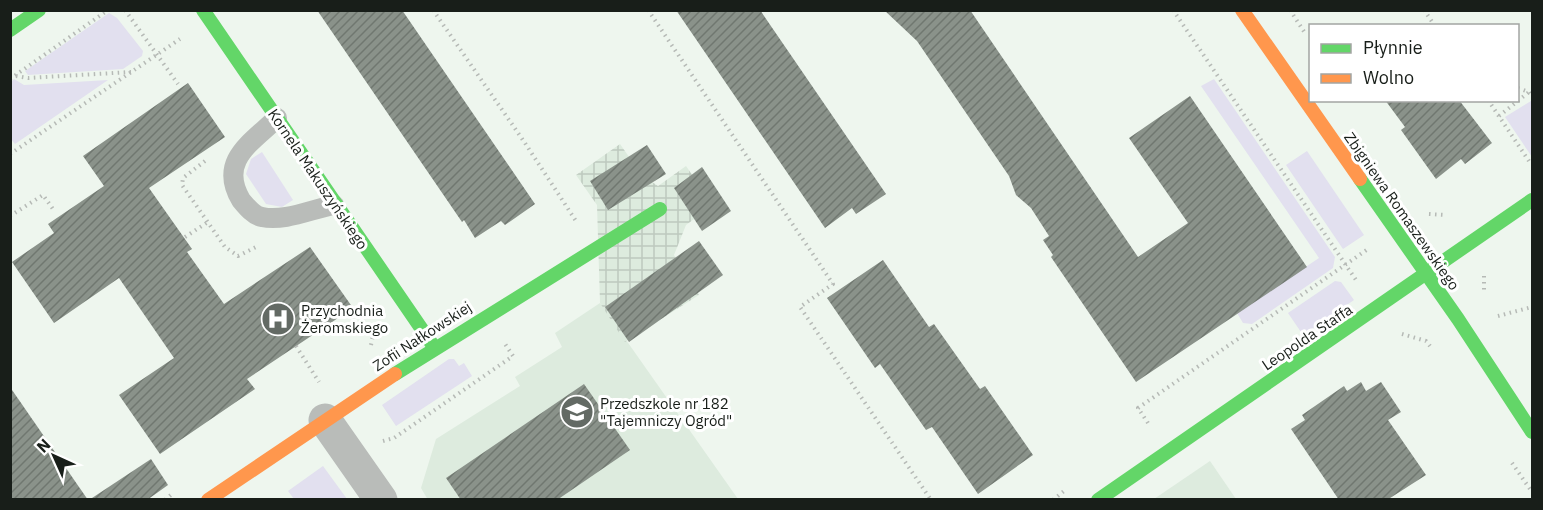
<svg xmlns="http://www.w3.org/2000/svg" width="1543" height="510" font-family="'IBM Plex Sans',sans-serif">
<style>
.built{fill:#ddebde}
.industrial{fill:url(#industrial-grid)}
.green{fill:#e2e0ef}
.building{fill:url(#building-hatch)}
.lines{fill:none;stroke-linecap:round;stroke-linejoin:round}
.path{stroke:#b6bab6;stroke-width:4;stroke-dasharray:1.5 4.5;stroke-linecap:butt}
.lane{stroke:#b9bcb9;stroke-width:20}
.street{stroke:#b9bcb9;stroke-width:33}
.fast{stroke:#63d668;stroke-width:14}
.slow{stroke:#ff974d;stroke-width:14}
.labels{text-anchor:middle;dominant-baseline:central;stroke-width:6;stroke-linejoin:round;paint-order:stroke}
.street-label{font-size:15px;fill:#181e19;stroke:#fff}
.poi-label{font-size:15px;fill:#181e19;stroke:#fff;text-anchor:start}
</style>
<defs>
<pattern id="industrial-grid" width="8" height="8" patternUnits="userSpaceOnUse" patternTransform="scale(1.5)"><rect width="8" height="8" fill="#ddebde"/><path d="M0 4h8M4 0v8" fill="none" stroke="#bdc9be"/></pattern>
<pattern id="building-hatch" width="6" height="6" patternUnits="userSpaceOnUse" patternTransform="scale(1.5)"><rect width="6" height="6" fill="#8a928a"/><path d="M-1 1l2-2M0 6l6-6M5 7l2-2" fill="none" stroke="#707770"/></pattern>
</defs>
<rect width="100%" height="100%" fill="#eef6ee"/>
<g class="built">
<polygon points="600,303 738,499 428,500 421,488 436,439 520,386 515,377 562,347 555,333"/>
<polygon points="1210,461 1236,499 1154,499"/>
</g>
<polygon class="industrial" points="620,144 641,174 658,186 686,166 713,205 686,225 674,255 699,295 625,342 600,303 597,205 576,175"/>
<g class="green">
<polygon points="109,13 117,18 143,51 142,56 123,69 28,75 25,71"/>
<polygon points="14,79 24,85 108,80 15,144 10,138 11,82"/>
<polygon points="1214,79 1335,257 1333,268 1252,324 1243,323 1237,313 1319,258 1201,86"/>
<polygon points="1531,101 1532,104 1532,157 1505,117"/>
<polygon points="1307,151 1364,235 1343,249 1286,165"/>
<polygon points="262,152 293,200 282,207 266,204 246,174 251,159"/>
<polygon points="1335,281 1341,282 1354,300 1303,335 1288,313"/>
<polygon points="449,359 454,359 459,366 464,363 472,376 396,426 382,405"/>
<polygon points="323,466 347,499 294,499 288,491"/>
</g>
<g class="building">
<polygon points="317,10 402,10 535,204 505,225 501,221 475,238 464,220 462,222"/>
<polygon points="676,10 760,10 886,194 856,214 852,208 825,228"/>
<polygon points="884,10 970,10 1138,257 1188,223 1129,138 1190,96 1307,267 1136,382 1051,257 1053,255 1043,240 1049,236 1031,208 1016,195 1009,176 917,41"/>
<polygon points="188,83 225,137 149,188 192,249 187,252 224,304 310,247 353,308 247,379 255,389 160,454 119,395 174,358 119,278 54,323 12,262 54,233 48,224 104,186 83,156"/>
<polygon points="1385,100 1459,100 1492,143 1465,164 1461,159 1436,179 1401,130 1405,127"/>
<polygon points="647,145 666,174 608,210 590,181"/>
<polygon points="702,167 731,211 702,231 674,188"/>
<polygon points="699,241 723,275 629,342 605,307"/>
<polygon points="883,260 929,327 934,324 980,389 985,386 1033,455 978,494 932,427 926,430 880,364 875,368 827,298"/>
<polygon points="1361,382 1366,391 1381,382 1401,412 1388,420 1426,475 1387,500 1339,500 1291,429 1305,420 1302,415 1344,386 1347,391"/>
<polygon points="584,384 630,450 557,500 461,500 446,478"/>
<polygon points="10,387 88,500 10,500"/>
<polygon points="151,459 168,485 147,500 89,500"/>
</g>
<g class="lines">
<g class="path">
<polyline points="125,10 178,84"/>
<polyline points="433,10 525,143 576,221"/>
<polyline points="648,10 833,284 800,307 931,500"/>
<polyline points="1173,10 1356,280"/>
<polyline points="1290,10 1305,33"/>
<polyline points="1424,10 1435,26"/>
<polyline points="16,76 28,78 131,72"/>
<polyline points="10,79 108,10"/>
<polyline points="1518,88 1529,92 1532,97"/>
<polyline points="1488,100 1531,164"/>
<polyline points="1499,116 1529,92"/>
<polyline points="10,154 180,39"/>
<polyline points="205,161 183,178 182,185 225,247 238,256 258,246"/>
<polyline points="1429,214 1445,215"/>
<polyline points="10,216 43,195 53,209"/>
<polyline points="185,237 208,222"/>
<polyline points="1484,276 1484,293"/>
<polyline points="1498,316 1532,307"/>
<polyline points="1402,334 1426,341 1430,346"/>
<polyline points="371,345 375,326"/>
<polyline points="296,346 319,382"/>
<polyline points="1148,423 1138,408 1368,249"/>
<polyline points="383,441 394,438 513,356 505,344"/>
<polyline points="1512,463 1532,492"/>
<polyline points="165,500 172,494"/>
<polyline points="1053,500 1064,491"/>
</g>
<path class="lane" d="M277,118C251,143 218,161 241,200C246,206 254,216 262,217C284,222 312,209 334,205"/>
<polyline class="street" points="325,420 381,500"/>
<g class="fast">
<polyline points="203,10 434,347"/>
<polyline points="10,30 39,10"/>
<polyline points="1360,179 1458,319 1532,432"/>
<polyline points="395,374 660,209"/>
<polyline points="1098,500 1532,200"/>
</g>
<g class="slow">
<polyline points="1242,10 1360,179"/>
<polyline points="208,500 395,374"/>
</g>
</g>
<defs>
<symbol id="hospital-disc" viewBox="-11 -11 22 22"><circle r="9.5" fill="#636a64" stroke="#fff"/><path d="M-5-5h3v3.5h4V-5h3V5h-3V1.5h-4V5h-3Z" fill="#fff"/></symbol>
<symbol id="school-disc" viewBox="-11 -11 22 22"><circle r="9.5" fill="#636a64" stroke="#fff"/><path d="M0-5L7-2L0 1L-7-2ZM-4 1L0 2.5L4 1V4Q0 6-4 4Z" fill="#fff"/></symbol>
</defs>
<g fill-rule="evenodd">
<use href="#hospital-disc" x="259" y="300" width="38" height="38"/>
<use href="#school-disc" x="558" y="393" width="38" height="38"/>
</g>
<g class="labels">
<g class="street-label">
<text transform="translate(318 179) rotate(56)">Kornela Makuszyńskiego</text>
<text transform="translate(1402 211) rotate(55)">Zbigniewa Romaszewskiego</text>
<text transform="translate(422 336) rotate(-33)">Zofii Nałkowskiej</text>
<text transform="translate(1307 337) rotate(-34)">Leopolda Staffa</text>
</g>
<g class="poi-label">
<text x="301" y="310">Przychodnia<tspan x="301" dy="17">Żeromskiego</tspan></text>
<text x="600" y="403">Przedszkole nr 182<tspan x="600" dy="17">"Tajemniczy Ogród"</tspan></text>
</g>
</g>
<rect width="1543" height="510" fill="none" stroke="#181e19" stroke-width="24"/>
<rect x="1309" y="24" width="210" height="78" fill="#ffffff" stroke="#a3a5a3" stroke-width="1.5"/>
<rect x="1321" y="44" width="30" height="9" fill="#63d668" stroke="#a3a5a3" stroke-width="1.5"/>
<text x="1363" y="54" font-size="18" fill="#181e19">Płynnie</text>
<rect x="1321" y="74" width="30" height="9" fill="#ff974d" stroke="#a3a5a3" stroke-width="1.5"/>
<text x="1363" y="84" font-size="18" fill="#181e19">Wolno</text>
<g transform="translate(54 456) rotate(315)" stroke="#ffffff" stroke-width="4.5" paint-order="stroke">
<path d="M0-4.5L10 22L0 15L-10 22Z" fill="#181e19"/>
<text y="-9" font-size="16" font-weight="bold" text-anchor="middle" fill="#181e19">N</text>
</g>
</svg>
